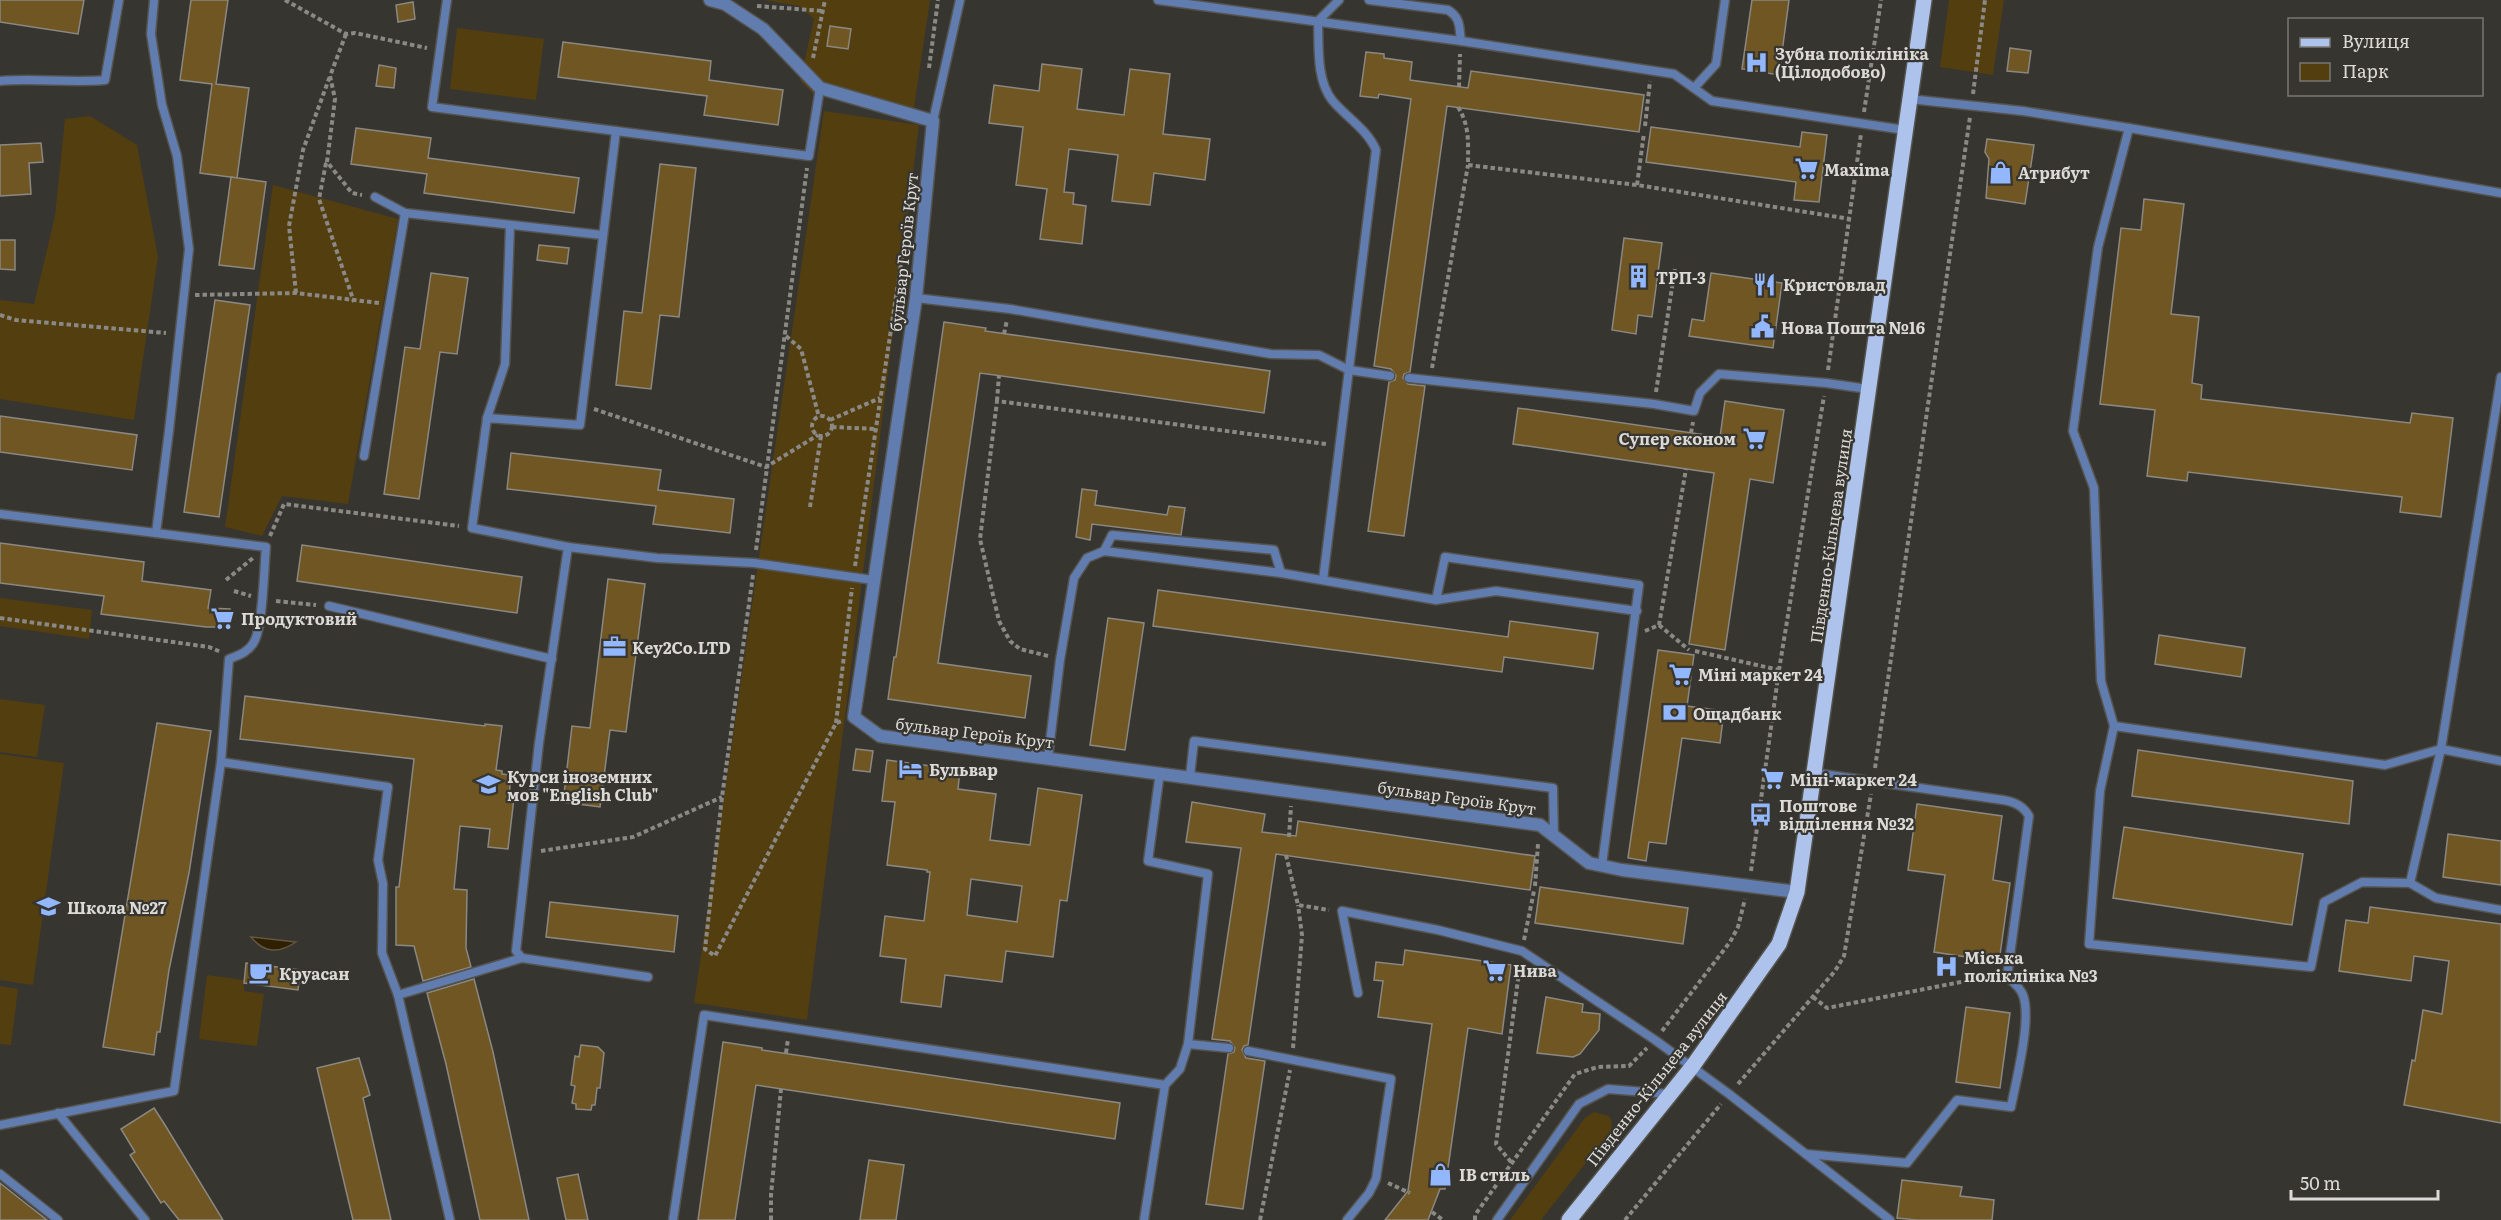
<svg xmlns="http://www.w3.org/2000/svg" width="2501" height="1220" font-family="Literata,serif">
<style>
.green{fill:#533e10}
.water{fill:#2f2001;stroke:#635841;stroke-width:1.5}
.building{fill:#6f5622;stroke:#8b8882;stroke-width:1.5;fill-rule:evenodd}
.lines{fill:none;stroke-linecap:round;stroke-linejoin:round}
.lane-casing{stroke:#55534e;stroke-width:11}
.street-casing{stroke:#55534e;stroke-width:15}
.primary-casing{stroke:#55534e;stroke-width:18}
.path{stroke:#8b8985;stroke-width:4;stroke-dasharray:4.5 3;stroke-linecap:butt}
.lane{stroke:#617cae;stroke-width:8}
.street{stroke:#617cae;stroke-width:12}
.primary{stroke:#adc3ec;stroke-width:15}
.labels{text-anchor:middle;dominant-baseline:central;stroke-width:4.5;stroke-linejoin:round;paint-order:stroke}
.poi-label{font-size:16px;font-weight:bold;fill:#dcdad7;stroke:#373530;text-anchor:start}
.street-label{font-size:16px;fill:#dcdad7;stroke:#373530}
</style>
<rect width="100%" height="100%" fill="#373530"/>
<g class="green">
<polygon points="764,0 930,0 914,108 815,96 800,80 814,19 799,6"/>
<polygon points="1949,0 2004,0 1993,75 1940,67"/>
<polygon points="457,28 544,39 536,100 450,89"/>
<polygon points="824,111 919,125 807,1020 694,1003"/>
<polygon points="90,116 137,145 158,257 134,420 0,399 0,300 34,304 55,216 65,119"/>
<polygon points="273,185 398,219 348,504 282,496 262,536 225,527"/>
<polygon points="0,598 92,610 89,639 0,626"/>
<polygon points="0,699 45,705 37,757 0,752"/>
<polygon points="0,754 64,763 33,985 0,980"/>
<polygon points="207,975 244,980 244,991 264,994 257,1046 199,1039"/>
<polygon points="0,986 18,989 11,1045 0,1044"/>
<polygon points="1594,1112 1609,1116 1612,1122 1611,1131 1541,1220 1510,1220 1585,1118"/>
</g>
<path class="water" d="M251,937L296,942C278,954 264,953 251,937Z"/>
<g class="building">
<polygon points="0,0 84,0 78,34 0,22"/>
<polygon points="191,0 228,0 216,84 249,88 237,178 200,173 212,84 180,80"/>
<polygon points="1752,0 1789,0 1779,75 1742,69"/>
<polygon points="413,2 415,19 398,22 396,5"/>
<polygon points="830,26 851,29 848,49 827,46"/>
<polygon points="563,42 711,61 709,80 783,90 778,125 704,115 707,96 558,77"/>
<polygon points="2010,48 2031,51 2028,73 2007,71"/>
<polygon points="1366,52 1384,54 1384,58 1412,62 1410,80 1468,88 1471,71 1644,95 1639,132 1447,106 1410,372 1404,374 1403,378 1408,384 1425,386 1404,536 1368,531 1389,382 1395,380 1396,376 1391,369 1374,366 1411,99 1379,94 1378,98 1360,96"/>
<polygon points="1042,64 1082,69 1077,109 1124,115 1130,69 1170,74 1163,134 1210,139 1205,180 1154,173 1150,205 1112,201 1118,155 1069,149 1064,192 1074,193 1073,204 1086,206 1082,244 1040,239 1047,189 1016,185 1023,127 989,123 994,85 1039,91"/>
<polygon points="379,65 396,68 394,88 376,86"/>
<polygon points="1651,127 1800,147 1802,132 1827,135 1819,202 1794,200 1796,182 1646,162"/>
<polygon points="356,128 431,138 428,158 579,178 574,213 424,193 427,174 351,164"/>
<polygon points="1987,139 2034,145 2025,204 1986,198 1989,159 1985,152"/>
<polygon points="41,143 43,162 29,163 31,194 0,196 0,145"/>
<polygon points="660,164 696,168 679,317 660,315 651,389 616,385 624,311 642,313"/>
<polygon points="231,177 266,182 254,269 219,265"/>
<polygon points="2144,199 2184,204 2171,314 2199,317 2192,383 2202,385 2201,399 2410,423 2412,413 2453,418 2441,517 2400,512 2402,497 2188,472 2187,481 2147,476 2155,410 2100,404 2121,228 2141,230"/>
<polygon points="1624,238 1662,243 1652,317 1638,315 1636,334 1612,330"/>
<polygon points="0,240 15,240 15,270 0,269"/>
<polygon points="539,245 569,248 567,264 537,260"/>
<polygon points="431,273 468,278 457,354 440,352 419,499 384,494 405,347 420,349"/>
<polygon points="1711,273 1782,283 1773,348 1689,336 1692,319 1704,321"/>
<polygon points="215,300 250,305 219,517 184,512"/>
<polygon points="944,322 986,328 985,331 1270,371 1264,413 980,373 938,663 1031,676 1025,718 888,699 894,657 896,657"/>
<polygon points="1725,401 1784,410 1773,483 1750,479 1725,650 1689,644 1714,473 1513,444 1518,408 1720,437"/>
<polygon points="0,416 137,435 132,470 0,452"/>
<polygon points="511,453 661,470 658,490 734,499 730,533 653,524 656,506 507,489"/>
<polygon points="1082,489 1097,491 1095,505 1167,515 1169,506 1185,508 1181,535 1092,524 1090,540 1076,537"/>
<polygon points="0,543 144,562 142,581 211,590 208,608 230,609 229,627 206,627 101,614 104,596 0,583"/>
<polygon points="302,545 522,577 517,613 297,581"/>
<polygon points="608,579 645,584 626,732 610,730 600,807 563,802 572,726 590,728"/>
<polygon points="1158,590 1508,637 1510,621 1598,633 1593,669 1504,657 1502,672 1153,626"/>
<polygon points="1108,618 1144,623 1125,750 1090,745"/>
<polygon points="2159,635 2245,648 2241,677 2155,664"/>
<polygon points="1658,650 1694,655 1687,706 1724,711 1720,743 1682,738 1666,844 1649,842 1646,861 1628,858"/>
<polygon points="245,696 485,726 485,724 502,726 496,770 502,771 502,774 511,775 509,797 514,798 508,849 488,847 490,829 460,826 454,889 467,890 466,948 471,967 423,981 414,946 396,945 396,887 399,887 414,759 240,739"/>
<polygon points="157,723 211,731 189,873 169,970 160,1032 157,1032 154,1055 103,1047"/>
<polygon points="856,749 873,751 870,772 853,770"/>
<polygon points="2138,750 2353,781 2349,824 2132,796"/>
<path d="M887,760L960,770L958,789L996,794L990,840L1030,845L1038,788L1082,795L1067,901L1060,900L1053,957L1006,951L1002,982L945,975L941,1007L901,1002L906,959L880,956L885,916L924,921L930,872H927V870L887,865L895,802L882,801ZM971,879L1022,886L1017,922L967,915Z"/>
<polygon points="1192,802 1265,814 1262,832 1296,836 1298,821 1535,856 1530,890 1276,854 1248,1045 1244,1046 1242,1050 1246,1058 1265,1061 1243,1209 1206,1204 1228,1054 1234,1052 1235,1048 1230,1041 1212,1039 1241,848 1186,842"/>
<polygon points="1917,804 2002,816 1993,880 2010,883 1999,962 1934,952 1945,875 1908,870"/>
<polygon points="2124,827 2303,854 2292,925 2113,898"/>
<polygon points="2448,834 2501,841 2501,885 2443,877"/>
<polygon points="1540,887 1688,908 1683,944 1535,923"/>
<polygon points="550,902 678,916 674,952 546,937"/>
<polygon points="2370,907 2501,924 2501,1123 2404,1105 2412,1060 2415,1061 2423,1010 2442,1014 2449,961 2414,956 2411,981 2339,971 2346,920 2368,923"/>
<polygon points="1405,950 1511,965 1502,1034 1468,1028 1445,1189 1440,1189 1428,1220 1385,1220 1408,1191 1432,1024 1378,1017 1383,981 1374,980 1376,962 1403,965"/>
<polygon points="246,963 300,970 298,990 244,983"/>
<polygon points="474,979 493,1052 529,1220 480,1220 446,1064 427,993"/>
<polygon points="1546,997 1583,1004 1582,1012 1600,1014 1599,1030 1580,1054 1573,1057 1537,1053"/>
<polygon points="1966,1007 2010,1013 2000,1088 1956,1082"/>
<polygon points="723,1042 762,1048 762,1050 1120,1103 1115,1139 756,1085 735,1220 698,1220"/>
<polygon points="581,1045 598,1047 604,1053 600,1088 597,1088 595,1105 592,1105 591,1110 576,1109 576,1104 572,1103 575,1086 571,1085 575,1056 579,1057"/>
<polygon points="359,1058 370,1095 363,1098 391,1220 353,1220 317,1068"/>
<polygon points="154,1108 165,1125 223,1220 179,1220 164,1201 161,1203 130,1155 135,1152 121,1129"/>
<polygon points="869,1160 904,1165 896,1220 860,1220"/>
<polygon points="578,1174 588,1220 566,1220 557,1178"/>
<polygon points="1902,1180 1962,1187 1960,1196 1994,1200 1992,1220 1917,1220 1897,1218"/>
<polygon points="0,1183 24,1202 47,1220 0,1220"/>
</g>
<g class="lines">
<defs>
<g id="lane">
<polyline points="447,0 432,107 616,131 580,425 487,418 472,528 568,547 539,743 516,951 522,958 648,977"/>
<polyline points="1158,0 1461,41 1674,74 1712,101 1905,130"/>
<path d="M1369,0L1448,10C1461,18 1459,27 1461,41"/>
<path d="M0,81C35,78 70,83 105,80L119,0"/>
<polyline points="1694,88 1716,64 1725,0"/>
<polyline points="1909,99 2023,111 2129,128 2501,193"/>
<polyline points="933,121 960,0"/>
<polyline points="616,131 809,156 820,88"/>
<polyline points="375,197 405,213 602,235"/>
<polyline points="916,298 1010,309 1271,354 1319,355 1349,370 1390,376"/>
<polyline points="1409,378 1654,404 1694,411 1700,393 1719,374 1826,383 1868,389"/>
<polyline points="487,418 505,364 510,227"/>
<polyline points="364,456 405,213"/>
<polyline points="0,514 156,533"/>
<polyline points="568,547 657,558 754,563 873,580"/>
<polyline points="1104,551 1112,535 1274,550 1281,573"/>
<path d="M1323,580L1376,150C1367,129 1346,117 1332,100C1316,79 1319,46 1318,21L1339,0"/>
<polyline points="1436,600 1445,557 1639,585 1602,865"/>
<polyline points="329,606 552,659"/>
<polyline points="2114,726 2101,681 2094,488 2073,431 2098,247 2129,128"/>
<polyline points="1048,758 1060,660 1074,578 1087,558 1104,551 1281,573 1436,600 1496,591 1637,611"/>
<polyline points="2501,761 2441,749 2385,765 2114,726 2100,791 2089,944 2311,967 2324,902 2362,882 2410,883 2436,898 2501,910"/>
<polyline points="221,762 388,787 378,860 383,884 382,953 398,995 450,1220"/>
<polyline points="1190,776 1194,741 1553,788 1554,836"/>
<polyline points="2410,883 2441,749 2501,377"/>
<polyline points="1358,993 1342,911 1438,930 1522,951 1655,1040 1729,1094 1890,1220"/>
<polyline points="398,995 522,958"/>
<polyline points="1188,1044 1229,1048"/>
<polyline points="1248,1051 1391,1079 1376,1179 1369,1193 1347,1220"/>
<polyline points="58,1113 145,1220"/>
<path d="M0,1125L174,1091L221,762L229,659C240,655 250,651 255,640C263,623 264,569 266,547L156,533L169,431L189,249L177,156L162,105L151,34L154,0"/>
<path d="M1806,1154L1907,1163L1957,1100L2011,1107C2016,1081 2032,1019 2023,995C2020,987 2013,982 2007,977L2029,816C2023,806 2015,802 2003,800L1815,773"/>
<polyline points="0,1174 58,1220"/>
<polyline points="673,1220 704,1015 1165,1085"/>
<polyline points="1144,1220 1165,1085 1180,1069 1188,1044 1208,874 1148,861 1160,772"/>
<polyline points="1497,1220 1579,1104 1608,1089 1670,1094"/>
</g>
<polyline id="street" points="710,0 725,4 763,29 820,88 933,121 916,298 854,717 880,736 1540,825 1589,863 1622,870 1797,892"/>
<polyline id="primary" points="1569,1220 1692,1067 1779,944 1797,892 1924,0"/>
</defs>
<use href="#lane" class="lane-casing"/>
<use href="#street" class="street-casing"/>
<use href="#primary" class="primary-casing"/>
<g class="path">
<polyline points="285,0 346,34 355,33 427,48"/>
<polyline points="757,6 823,11"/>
<polyline points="346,34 330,76 335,99 327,162 352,193 362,195"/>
<polyline points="813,58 825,0"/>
<polyline points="929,68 938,0"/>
<polyline points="1459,87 1460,54"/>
<polyline points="1973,94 1985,0"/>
<path d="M1458,107C1470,126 1468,144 1468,165L1637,185L1850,219"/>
<polyline points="1864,112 1881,0"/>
<polyline points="1645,126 1650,81"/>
<polyline points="326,163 319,199 354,302"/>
<polyline points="1637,185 1644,133"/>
<polyline points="296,293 289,226 303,150 330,76"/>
<polyline points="195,295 296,293 379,303"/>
<polyline points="0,315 16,320 166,333"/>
<polyline points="1004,334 1007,320"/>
<polyline points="786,336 801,349 819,417"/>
<polyline points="1432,368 1468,165"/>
<polyline points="1828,370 1861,134"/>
<polyline points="1656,392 1675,268"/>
<polyline points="997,401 999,375"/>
<polyline points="594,409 766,467 818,435"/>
<circle cx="822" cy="426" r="10"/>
<polyline points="830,420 880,398"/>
<polyline points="832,427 876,429"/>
<polyline points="1691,433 1693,422"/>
<polyline points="810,507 821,436"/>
<polyline points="270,536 284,504 459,526"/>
<polyline points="756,550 807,168"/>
<polyline points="855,566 904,244"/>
<polyline points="753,575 722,797 705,949 715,956 836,723 842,721"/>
<polyline points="226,580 253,558"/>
<polyline points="234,591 251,596"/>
<polyline points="276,601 316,605"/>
<polyline points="0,618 209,647 221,652"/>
<polyline points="1659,625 1689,650"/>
<polyline points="1645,631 1659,625 1686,469"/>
<polyline points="1695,651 1779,670"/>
<polyline points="1048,656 1020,649 1010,641 999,621 980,539 997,401 1326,444"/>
<polyline points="836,723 852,588"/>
<polyline points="1875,768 1970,117"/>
<polyline points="1289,837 1291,806"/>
<polyline points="541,851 633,837 722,797"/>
<polyline points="1286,855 1298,905 1329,910"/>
<polyline points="1751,871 1779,670 1824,396"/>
<polyline points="1535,886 1538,844"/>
<polyline points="1524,940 1534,891"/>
<polyline points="1813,997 1827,1008 1966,981 1995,978"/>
<polyline points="1662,1031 1730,942 1738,927 1745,899"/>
<polyline points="1293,1048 1302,935 1298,905"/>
<polyline points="786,1053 788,1039"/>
<polyline points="1738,1084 1835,971 1844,956 1871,794"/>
<polyline points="1511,1162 1496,1144 1520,965"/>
<polyline points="1388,1183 1410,1193"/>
<polyline points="1432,1212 1443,1220"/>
<polyline points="771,1220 771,1195 781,1089"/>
<polyline points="1260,1220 1290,1070"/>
<polyline points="1475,1220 1475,1215 1575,1074 1598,1067 1629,1066 1647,1048"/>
<polyline points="1625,1220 1721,1104"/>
</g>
<use href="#lane" class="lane"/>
<use href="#street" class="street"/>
<use href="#primary" class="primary"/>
</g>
<defs>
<symbol id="hospital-bare" viewBox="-9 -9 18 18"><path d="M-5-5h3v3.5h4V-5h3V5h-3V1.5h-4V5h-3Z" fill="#93b7fd" stroke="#373530" stroke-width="2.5" paint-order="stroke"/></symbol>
<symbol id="supermarket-bare" viewBox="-9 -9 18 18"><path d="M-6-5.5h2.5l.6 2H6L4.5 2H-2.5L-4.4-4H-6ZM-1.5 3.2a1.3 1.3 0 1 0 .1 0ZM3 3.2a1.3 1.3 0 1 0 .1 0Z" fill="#93b7fd" stroke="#373530" stroke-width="2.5" paint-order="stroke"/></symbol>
<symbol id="shop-bare" viewBox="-9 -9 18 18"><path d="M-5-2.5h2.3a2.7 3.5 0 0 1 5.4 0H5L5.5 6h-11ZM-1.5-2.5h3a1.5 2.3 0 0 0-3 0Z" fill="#93b7fd" stroke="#373530" stroke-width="2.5" paint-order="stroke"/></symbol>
<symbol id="building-bare" viewBox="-9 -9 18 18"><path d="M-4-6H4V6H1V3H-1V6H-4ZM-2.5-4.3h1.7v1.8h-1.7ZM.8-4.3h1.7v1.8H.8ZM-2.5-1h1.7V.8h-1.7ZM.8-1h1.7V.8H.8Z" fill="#93b7fd" stroke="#373530" stroke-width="2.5" paint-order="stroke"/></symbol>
<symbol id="restaurant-bare" viewBox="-9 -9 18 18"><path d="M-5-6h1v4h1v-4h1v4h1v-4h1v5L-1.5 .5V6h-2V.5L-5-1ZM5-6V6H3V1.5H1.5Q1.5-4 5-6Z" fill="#93b7fd" stroke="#373530" stroke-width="2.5" paint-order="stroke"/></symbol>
<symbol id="civic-bare" viewBox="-9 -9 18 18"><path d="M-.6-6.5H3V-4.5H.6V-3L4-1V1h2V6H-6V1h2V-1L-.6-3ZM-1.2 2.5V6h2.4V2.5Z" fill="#93b7fd" stroke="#373530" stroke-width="2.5" paint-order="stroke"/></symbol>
<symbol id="office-bare" viewBox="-9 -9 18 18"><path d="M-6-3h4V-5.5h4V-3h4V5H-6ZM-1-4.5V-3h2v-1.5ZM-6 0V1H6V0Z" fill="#93b7fd" stroke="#373530" stroke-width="2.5" paint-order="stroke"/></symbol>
<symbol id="bank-bare" viewBox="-9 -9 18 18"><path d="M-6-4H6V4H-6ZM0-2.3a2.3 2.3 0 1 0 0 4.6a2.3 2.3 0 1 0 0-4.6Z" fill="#93b7fd" stroke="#373530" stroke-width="2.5" paint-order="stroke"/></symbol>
<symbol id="hotel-bare" viewBox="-9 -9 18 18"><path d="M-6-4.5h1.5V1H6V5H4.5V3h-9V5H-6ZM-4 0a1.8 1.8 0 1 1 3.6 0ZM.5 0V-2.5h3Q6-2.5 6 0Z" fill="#93b7fd" stroke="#373530" stroke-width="2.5" paint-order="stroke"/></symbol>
<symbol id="school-bare" viewBox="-9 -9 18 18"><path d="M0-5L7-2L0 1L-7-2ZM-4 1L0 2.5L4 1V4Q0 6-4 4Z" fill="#93b7fd" stroke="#373530" stroke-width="2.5" paint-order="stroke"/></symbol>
<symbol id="bus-bare" viewBox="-9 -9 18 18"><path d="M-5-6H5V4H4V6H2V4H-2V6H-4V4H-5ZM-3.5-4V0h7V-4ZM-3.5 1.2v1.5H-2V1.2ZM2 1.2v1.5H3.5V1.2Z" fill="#93b7fd" stroke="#373530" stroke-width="2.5" paint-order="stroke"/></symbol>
<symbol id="cafe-bare" viewBox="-9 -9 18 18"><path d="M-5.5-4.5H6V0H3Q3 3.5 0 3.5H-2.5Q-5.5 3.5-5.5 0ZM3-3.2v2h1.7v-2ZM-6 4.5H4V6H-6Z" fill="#93b7fd" stroke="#373530" stroke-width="2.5" paint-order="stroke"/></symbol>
</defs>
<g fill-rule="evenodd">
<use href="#hospital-bare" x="1740" y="46" width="33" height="33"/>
<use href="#supermarket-bare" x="1790" y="152" width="33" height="33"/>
<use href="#shop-bare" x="1984" y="156" width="33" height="33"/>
<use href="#building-bare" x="1622" y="260" width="33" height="33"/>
<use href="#restaurant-bare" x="1748" y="268" width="33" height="33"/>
<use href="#civic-bare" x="1746" y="310" width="33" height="33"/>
<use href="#supermarket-bare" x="1738" y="422" width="33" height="33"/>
<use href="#supermarket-bare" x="206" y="602" width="33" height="33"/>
<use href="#office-bare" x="598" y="630" width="33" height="33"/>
<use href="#supermarket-bare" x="1664" y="658" width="33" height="33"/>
<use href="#bank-bare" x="1658" y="696" width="33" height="33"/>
<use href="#hotel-bare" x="894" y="752" width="33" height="33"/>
<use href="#supermarket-bare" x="1756" y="762" width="33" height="33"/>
<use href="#school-bare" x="472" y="768" width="33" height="33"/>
<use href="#bus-bare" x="1744" y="798" width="33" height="33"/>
<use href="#school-bare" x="32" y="890" width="33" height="33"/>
<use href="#hospital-bare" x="1930" y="950" width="33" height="33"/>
<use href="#supermarket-bare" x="1478" y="954" width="33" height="33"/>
<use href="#cafe-bare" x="244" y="956" width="33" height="33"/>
<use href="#shop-bare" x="1424" y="1158" width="33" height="33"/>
</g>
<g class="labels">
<g class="poi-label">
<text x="1775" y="53">Зубна поліклініка<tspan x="1775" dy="18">(Цілодобово)</tspan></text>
<text x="1824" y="169">Maxima</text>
<text x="2018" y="172">Атрибут</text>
<text x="1656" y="277">ТРП-3</text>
<text x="1783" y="284">Кристовлад</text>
<text x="1781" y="327">Нова Пошта №16</text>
<text x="1736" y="438" text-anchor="end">Супер економ</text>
<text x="241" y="618">Продуктовий</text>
<text x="632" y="647">Key2Co.LTD</text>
<text x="1698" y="674">Міні маркет 24</text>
<text x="1693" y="713">Ощадбанк</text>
<text x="929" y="769">Бульвар</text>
<text x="507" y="776">Курси іноземних<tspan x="507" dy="18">мов "English Club"</tspan></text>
<text x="1790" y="779">Міні-маркет 24</text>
<text x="1779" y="805">Поштове<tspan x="1779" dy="18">відділення №32</tspan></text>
<text x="67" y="907">Школа №27</text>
<text x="1964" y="957">Міська<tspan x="1964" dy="18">поліклініка №3</tspan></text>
<text x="1513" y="970">Нива</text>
<text x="279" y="973">Круасан</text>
<text x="1459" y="1174">ІВ стиль</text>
</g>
<g class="street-label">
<text transform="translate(903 252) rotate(-84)">бульвар Героїв Крут</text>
<text transform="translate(1830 536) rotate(-82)">Південно-Кільцева вулиця</text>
<text transform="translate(975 732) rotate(7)">бульвар Героїв Крут</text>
<text transform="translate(1457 797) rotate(8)">бульвар Героїв Крут</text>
<text transform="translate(1656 1078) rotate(-52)">Південно-Кільцева вулиця</text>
</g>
</g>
<rect x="2288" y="18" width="195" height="78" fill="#373530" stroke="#797773" stroke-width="1.5"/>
<rect x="2300" y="38" width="30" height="9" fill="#adc3ec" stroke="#797773" stroke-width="1.5"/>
<text x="2342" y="48" font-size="18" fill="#dcdad7">Вулиця</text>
<rect x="2300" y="63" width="30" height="18" fill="#533e10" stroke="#797773" stroke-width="1.5"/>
<text x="2342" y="78" font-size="18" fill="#dcdad7">Парк</text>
<path d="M2291 1190v9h147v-9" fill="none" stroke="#dcdad7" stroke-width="3"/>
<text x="2300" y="1190" font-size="18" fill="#dcdad7" stroke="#373530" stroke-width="4.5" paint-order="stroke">50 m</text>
</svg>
